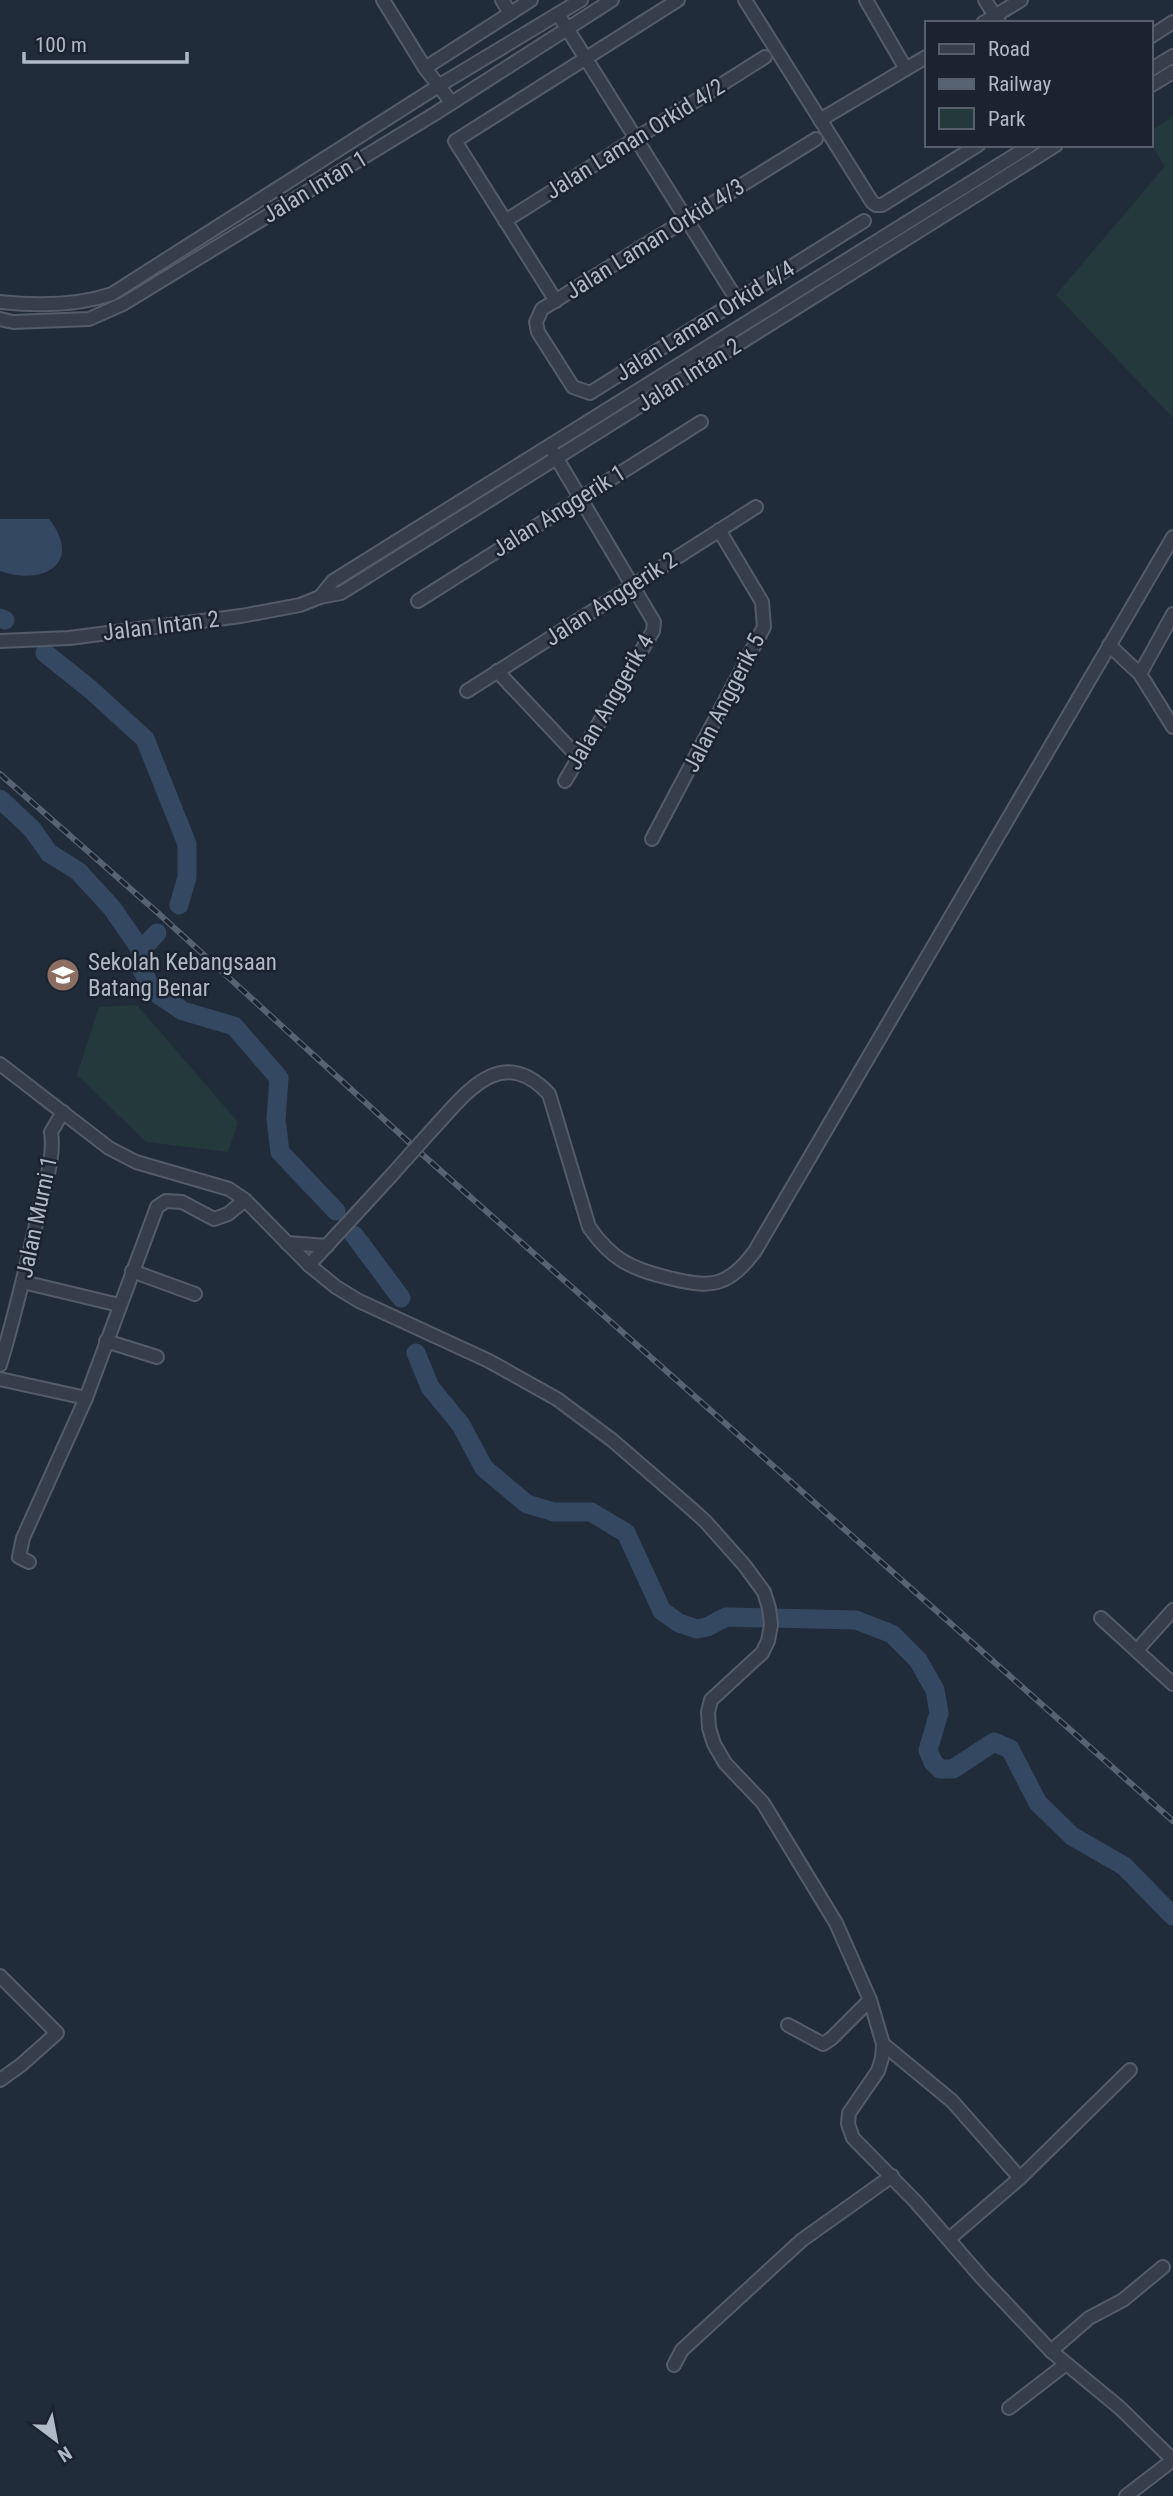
<svg xmlns="http://www.w3.org/2000/svg" width="1173" height="2496" font-family="'Roboto Condensed',sans-serif">
<style>
.green{fill:#23393b}
.water{fill:#354862}
.lines{fill:none;stroke-linecap:round;stroke-linejoin:round}
.river{stroke:#354862;stroke-width:19}
.minor-casing{stroke:#535c68;stroke-width:16}
.minor{stroke:#353e4a;stroke-width:12}
.rail-casing{stroke:#576272;stroke-width:6}
.rail{stroke:#1a232f;stroke-width:3.5;stroke-dasharray:10;stroke-linecap:butt}
.minor-bridge-casing{stroke:#535c68;stroke-width:16;stroke-linecap:butt}
.minor-bridge{stroke:#353e4a;stroke-width:12}
.labels{text-anchor:middle;dominant-baseline:central;stroke-width:5;stroke-linejoin:round;paint-order:stroke}
.street-label{font-size:23px;fill:#b0b9c6;stroke:#1a232f}
.poi-label{font-size:23px;fill:#b0b9c6;stroke:#1a232f;text-anchor:start}
</style>
<rect width="100%" height="100%" fill="#212c3a"/>
<g class="green">
<polygon points="1173,116 1173,418 1056,295 1165,166 1150,143 1150,132"/>
<polygon points="137,1005 238,1122 228,1152 146,1142 77,1075 99,1007"/>
</g>
<path class="water" d="M0,519H49C84,564 42,586 0,571Z"/>
<g class="lines">
<g class="river">
<polyline points="0,618 5,620"/>
<polyline points="45,653 90,689 145,739 187,844 187,877 179,905"/>
<polyline points="0,799 32,829 49,853 78,871 112,908 141,950 142,970 153,991 183,1011 234,1026 279,1078 276,1119 280,1152 336,1211"/>
<polyline points="141,950 157,933"/>
<polyline points="354,1235 401,1298"/>
<polyline points="416,1353 430,1387 461,1425 484,1468 527,1504 554,1512 591,1512 626,1533 662,1611 679,1623 697,1629 707,1627 726,1617 856,1620 892,1634 918,1660 935,1690 939,1713 928,1750 933,1762 940,1769 953,1769 994,1742 1010,1749 1038,1803 1072,1836 1124,1866 1173,1916"/>
</g>
<defs>
<g id="minor">
<polyline points="383,0 425,68 451,102"/>
<polyline points="502,0 510,13"/>
<polyline points="745,0 872,202 876,205 882,205 978,145"/>
<polyline points="866,0 906,69"/>
<polyline points="985,0 999,22"/>
<polyline points="558,14 737,300"/>
<polyline points="983,23 1021,0"/>
<polyline points="1150,37 1173,22"/>
<polyline points="425,68 531,0"/>
<polyline points="1150,70 1173,56"/>
<polyline points="1150,86 1173,72"/>
<polyline points="820,120 926,57"/>
<polyline points="816,139 542,309 536,322 538,332 573,387 590,393 864,221"/>
<polyline points="505,221 765,57"/>
<polyline points="556,301 455,141 678,0"/>
<path d="M0,302C38,306 76,306 112,294L440,85L581,0"/>
<polyline points="0,319 13,322 89,319 123,304 436,113 612,0"/>
<polyline points="553,452 654,622 653,631 565,781"/>
<polyline points="320,597 333,581 1031,145"/>
<polyline points="418,601 701,422"/>
<polyline points="0,641 69,638 241,616 300,605 320,597 341,593 1056,145"/>
<polyline points="1109,645 1140,674 1173,727"/>
<polyline points="497,671 578,757"/>
<polyline points="1140,674 1173,614"/>
<polyline points="467,691 756,507"/>
<polyline points="652,839 764,627 762,602 719,530"/>
<polyline points="0,1064 109,1148 136,1162 229,1189 245,1200 309,1265 336,1287 359,1301 489,1361 557,1399 612,1440 686,1504 705,1521 745,1566 764,1592 769,1608 771,1625 768,1641 762,1653 711,1700 708,1712 709,1728 714,1744 725,1763 763,1803 836,1923 870,2000 883,2044 882,2058 878,2071 849,2113 848,2124 853,2138 916,2202 982,2278 1051,2351 1120,2408 1173,2460"/>
<path d="M431,1131C465,1095 500,1042 549,1094L589,1227C611,1259 631,1269 669,1278C710,1288 728,1288 755,1251L1173,537"/>
<polyline points="287,1243 327,1246"/>
<polyline points="309,1265 389,1178"/>
<polyline points="132,1271 195,1294"/>
<polyline points="23,1282 119,1305"/>
<polyline points="106,1341 157,1357"/>
<path d="M0,1365C16,1312 28,1260 40,1207C45,1183 55,1156 51,1132L63,1112"/>
<polyline points="0,1379 86,1398"/>
<polyline points="29,1562 19,1557 23,1538 86,1398 157,1207 166,1201 182,1202 214,1219 228,1214 245,1200"/>
<polyline points="1101,1618 1173,1684"/>
<polyline points="1137,1650 1173,1610"/>
<polyline points="0,1976 57,2033 21,2065 0,2080"/>
<polyline points="788,2025 823,2044 832,2038 870,2000"/>
<polyline points="883,2044 952,2101 1020,2178"/>
<polyline points="949,2239 1020,2178 1130,2070"/>
<polyline points="1051,2351 1089,2318 1123,2300 1163,2267"/>
<polyline points="674,2365 682,2350 802,2240 892,2176"/>
<polyline points="1009,2408 1066,2364"/>
<polyline points="1126,2496 1173,2460"/>
</g>
</defs>
<use href="#minor" class="minor-casing"/>
<use href="#minor" class="minor"/>
<defs>
<polyline id="rail" points="0,774 158,913 423,1155 1173,1821"/>
</defs>
<use href="#rail" class="rail-casing"/>
<use href="#rail" class="rail"/>
<defs>
<polyline id="minor-bridge" points="389,1178 431,1131"/>
</defs>
<use href="#minor-bridge" class="minor-bridge-casing"/>
<use href="#minor-bridge" class="minor-bridge"/>
</g>
<defs>
<symbol id="school-disc" viewBox="-11 -11 22 22"><circle r="9.5" fill="#8d6e63" stroke="#1a232f"/><path d="M0-5L7-2L0 1L-7-2ZM-4 1L0 2.5L4 1V4Q0 6-4 4Z" fill="#fff"/></symbol>
</defs>
<g fill-rule="evenodd">
<use href="#school-disc" x="44" y="956" width="38" height="38"/>
</g>
<g class="labels">
<g class="street-label">
<text transform="translate(635 139) rotate(-32)">Jalan Laman Orkid 4/2</text>
<text transform="translate(315 187) rotate(-31)">Jalan Intan 1</text>
<text transform="translate(655 239) rotate(-32)">Jalan Laman Orkid 4/3</text>
<text transform="translate(705 321) rotate(-32)">Jalan Laman Orkid 4/4</text>
<text transform="translate(689 375) rotate(-32)">Jalan Intan 2</text>
<text transform="translate(559 511) rotate(-32)">Jalan Anggerik 1</text>
<text transform="translate(611 599) rotate(-33)">Jalan Anggerik 2</text>
<text transform="translate(161 626) rotate(-7)">Jalan Intan 2</text>
<text transform="translate(610 702) rotate(-60)">Jalan Anggerik 4</text>
<text transform="translate(724 703) rotate(-63)">Jalan Anggerik 5</text>
<text transform="translate(37 1217) rotate(-78)">Jalan Murni 1</text>
</g>
<g class="poi-label">
<text x="88" y="962">Sekolah Kebangsaan<tspan x="88" dy="26">Batang Benar</tspan></text>
</g>
</g>
<rect x="925" y="21" width="228" height="126" fill="#1a232f" stroke="#565f6b" stroke-width="2"/>
<rect x="939" y="44" width="35" height="10" fill="#353e4a" stroke="#565f6b" stroke-width="2"/>
<text x="988" y="56" font-size="21" fill="#b0b9c6">Road</text>
<rect x="939" y="79" width="35" height="10" fill="#576272" stroke="#565f6b" stroke-width="2"/>
<text x="988" y="91" font-size="21" fill="#b0b9c6">Railway</text>
<rect x="939" y="108" width="35" height="21" fill="#23393b" stroke="#565f6b" stroke-width="2"/>
<text x="988" y="126" font-size="21" fill="#b0b9c6">Park</text>
<g transform="translate(56 2440) rotate(148)" stroke="#1a232f" stroke-width="5" paint-order="stroke">
<path d="M0-5L12 26L0 18L-12 26Z" fill="#b0b9c6"/>
<text y="-10" font-size="19" font-weight="bold" text-anchor="middle" fill="#b0b9c6">N</text>
</g>
<path d="M24 52v10h163v-10" fill="none" stroke="#b0b9c6" stroke-width="3.5"/>
<text x="35" y="52" font-size="21" fill="#b0b9c6" stroke="#1a232f" stroke-width="5" paint-order="stroke">100 m</text>
</svg>
